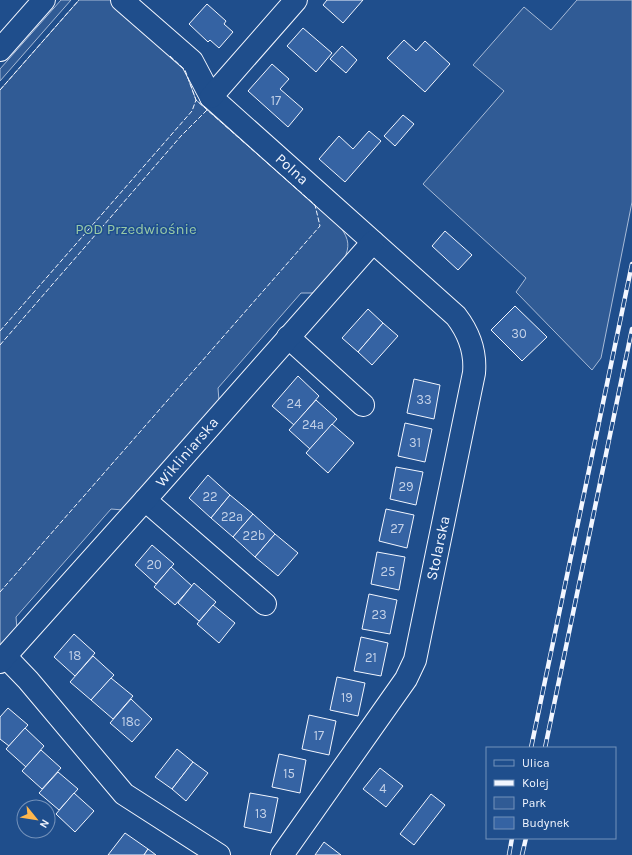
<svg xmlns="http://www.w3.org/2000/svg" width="632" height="855" font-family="Karla,sans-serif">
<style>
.green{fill:#305b95;stroke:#a8bbd7}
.building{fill:#3563a3;stroke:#f2f6ff}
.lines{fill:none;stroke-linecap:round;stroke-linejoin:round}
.minor-casing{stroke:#f2f6ff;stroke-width:24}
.minor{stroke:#1f4e8c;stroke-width:22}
.rail-casing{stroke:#f2f6ff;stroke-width:4.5}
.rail{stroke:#1f4e8c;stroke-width:3;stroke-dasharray:9;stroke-linecap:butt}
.fence{stroke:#f2f6ff;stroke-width:1;stroke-dasharray:5 2;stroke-linecap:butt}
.labels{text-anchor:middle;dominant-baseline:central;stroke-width:3;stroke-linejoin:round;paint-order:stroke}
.number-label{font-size:13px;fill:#c3d1e8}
.street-label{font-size:15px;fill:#f2f6ff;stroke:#1f4e8c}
.park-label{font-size:15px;fill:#97c8a6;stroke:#1f4e8c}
</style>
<rect width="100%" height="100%" fill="#1f4e8c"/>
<g class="green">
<polygon points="61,0 71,0 0,81 0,69"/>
<path d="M79,0H111L185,70L196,100L341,228C349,239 350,247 344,259L314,293H301L218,388L219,401L123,510L111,509L16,617L17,629L0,648V90Z"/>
<polygon points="577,0 632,0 632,202 601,358 592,370 516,292 526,278 423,184 504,91 473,65 524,7 551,30"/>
</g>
<g class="building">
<polygon points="327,0 363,0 343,23 323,5"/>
<polygon points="207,4 226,21 224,24 233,32 219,48 210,40 208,42 189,24"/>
<polygon points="303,28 332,53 316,72 287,46"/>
<polygon points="404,40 416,51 425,41 450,64 425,92 387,58"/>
<polygon points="342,46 357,60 346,73 330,59"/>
<polygon points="272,64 289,79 280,89 303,109 288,127 248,91"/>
<polygon points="403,115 414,124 395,146 384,136"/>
<polygon points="369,131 381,141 345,182 319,159 339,136 353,149"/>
<polygon points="445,231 472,255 458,270 432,246"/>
<polygon points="515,306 547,337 522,361 491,330"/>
<polygon points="368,309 383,323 358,352 342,338"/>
<polygon points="383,323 398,336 372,365 358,352"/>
<polygon points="298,376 319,396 294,425 272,406"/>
<polygon points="414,379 440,385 434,419 407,413"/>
<polygon points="316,400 337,419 310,449 289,430"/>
<polygon points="405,423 432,429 425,462 398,456"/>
<polygon points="332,424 354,443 328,473 306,453"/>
<polygon points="396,467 423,472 416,505 390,499"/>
<polygon points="208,475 230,495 211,518 189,498"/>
<polygon points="230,495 253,514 233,537 211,518"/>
<polygon points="386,509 414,515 407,548 379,541"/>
<polygon points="253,514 275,534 255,557 233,537"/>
<polygon points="275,534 298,553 278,576 255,557"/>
<polygon points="152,545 174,564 156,584 135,565"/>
<polygon points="377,552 405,557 399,590 371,584"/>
<polygon points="171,567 192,586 175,605 154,587"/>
<polygon points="194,583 216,602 199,621 178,603"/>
<polygon points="369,594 397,600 390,634 362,629"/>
<polygon points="213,605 235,623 219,643 197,624"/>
<polygon points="74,634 95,653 75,676 54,657"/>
<polygon points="361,637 388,643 381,676 354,671"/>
<polygon points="93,656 114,675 91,700 70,682"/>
<polygon points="337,677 365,683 358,716 330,710"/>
<polygon points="111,678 133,696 113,719 91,700"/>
<polygon points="131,699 152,719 132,742 110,723"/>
<polygon points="8,708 28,725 9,746 0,739 0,717"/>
<polygon points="309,715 336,721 329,755 302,749"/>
<polygon points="25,728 44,746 26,767 6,749"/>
<polygon points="177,749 193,762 172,789 155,777"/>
<polygon points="41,750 61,768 42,789 22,771"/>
<polygon points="279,754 306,760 300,793 272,787"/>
<polygon points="193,762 208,773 186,801 172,789"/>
<polygon points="380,768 403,786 386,807 363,789"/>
<polygon points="58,772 78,789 59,810 39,793"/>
<polygon points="74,793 94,811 75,832 56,814"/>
<polygon points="250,793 278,798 271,833 244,827"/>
<polygon points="431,794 445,805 414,845 400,834"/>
<polygon points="125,833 148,849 144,855 108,855"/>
<polygon points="324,842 341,855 315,855"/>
<polygon points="148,849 156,855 144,855"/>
</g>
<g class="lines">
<defs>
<g id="minor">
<path d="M122,0L192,61L211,97L456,316C469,333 476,351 474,373L415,660L406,679L282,855"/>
<polyline points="0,50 44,0"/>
<polyline points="211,97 296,0"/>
<polyline points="288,337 363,405"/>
<polyline points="145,500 265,604"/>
<polyline points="5,656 28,680 124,794 219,855"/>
<polyline points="0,662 145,500 373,242"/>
</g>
</defs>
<use href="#minor" class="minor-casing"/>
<use href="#minor" class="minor"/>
<defs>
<g id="rail">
<polyline points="531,748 632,264"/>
<polyline points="545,748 632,329"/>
<polyline points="509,855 512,838"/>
<polyline points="522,855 526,838"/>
</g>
</defs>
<use href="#rail" class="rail-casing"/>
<use href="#rail" class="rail"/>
<g class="fence">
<polyline points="0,90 79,0"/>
<polyline points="0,331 192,111 196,100"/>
<polyline points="0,345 181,136 207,110"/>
<polyline points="0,592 320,226 315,205 196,100 185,70 170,56"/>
</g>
</g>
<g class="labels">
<g class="number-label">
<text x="276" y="100">17</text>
<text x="519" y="333">30</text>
<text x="424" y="399">33</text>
<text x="294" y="403">24</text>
<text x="313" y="424">24a</text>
<text x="415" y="442">31</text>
<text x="406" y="486">29</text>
<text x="210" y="496">22</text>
<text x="232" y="516">22a</text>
<text x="397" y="528">27</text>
<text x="254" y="535">22b</text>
<text x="154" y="564">20</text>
<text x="388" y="571">25</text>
<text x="379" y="614">23</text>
<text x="75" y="655">18</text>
<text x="371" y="657">21</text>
<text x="347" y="697">19</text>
<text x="131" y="721">18c</text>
<text x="319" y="735">17</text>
<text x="289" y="773">15</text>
<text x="383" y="788">4</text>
<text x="261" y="813">13</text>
</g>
<g class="street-label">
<text transform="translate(292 169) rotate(42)">Polna</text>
<text transform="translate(187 452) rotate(-49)">Wikliniarska</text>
<text transform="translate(438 548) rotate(-78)">Stolarska</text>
</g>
<g class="park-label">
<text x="136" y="229">POD Przedwiośnie</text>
</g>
</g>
<rect x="486" y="747" width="130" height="92" fill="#1f4e8c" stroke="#7391ba"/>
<rect x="494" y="760" width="20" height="6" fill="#1f4e8c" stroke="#7391ba"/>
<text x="522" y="767" font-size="12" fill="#f2f6ff">Ulica</text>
<rect x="494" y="780" width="20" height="6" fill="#f2f6ff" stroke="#7391ba"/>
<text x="522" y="787" font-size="12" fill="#f2f6ff">Kolej</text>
<rect x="494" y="797" width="20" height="12" fill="#305b95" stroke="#7391ba"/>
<text x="522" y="807" font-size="12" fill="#f2f6ff">Park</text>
<rect x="494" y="817" width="20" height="12" fill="#3563a3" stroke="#7391ba"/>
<text x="522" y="827" font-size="12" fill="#f2f6ff">Budynek</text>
<g transform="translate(36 819) rotate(120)"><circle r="19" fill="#1f4e8c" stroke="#7391ba"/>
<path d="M0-3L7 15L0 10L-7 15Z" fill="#ffb74d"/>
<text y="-6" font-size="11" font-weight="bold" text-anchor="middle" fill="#f2f6ff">N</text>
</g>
</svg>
